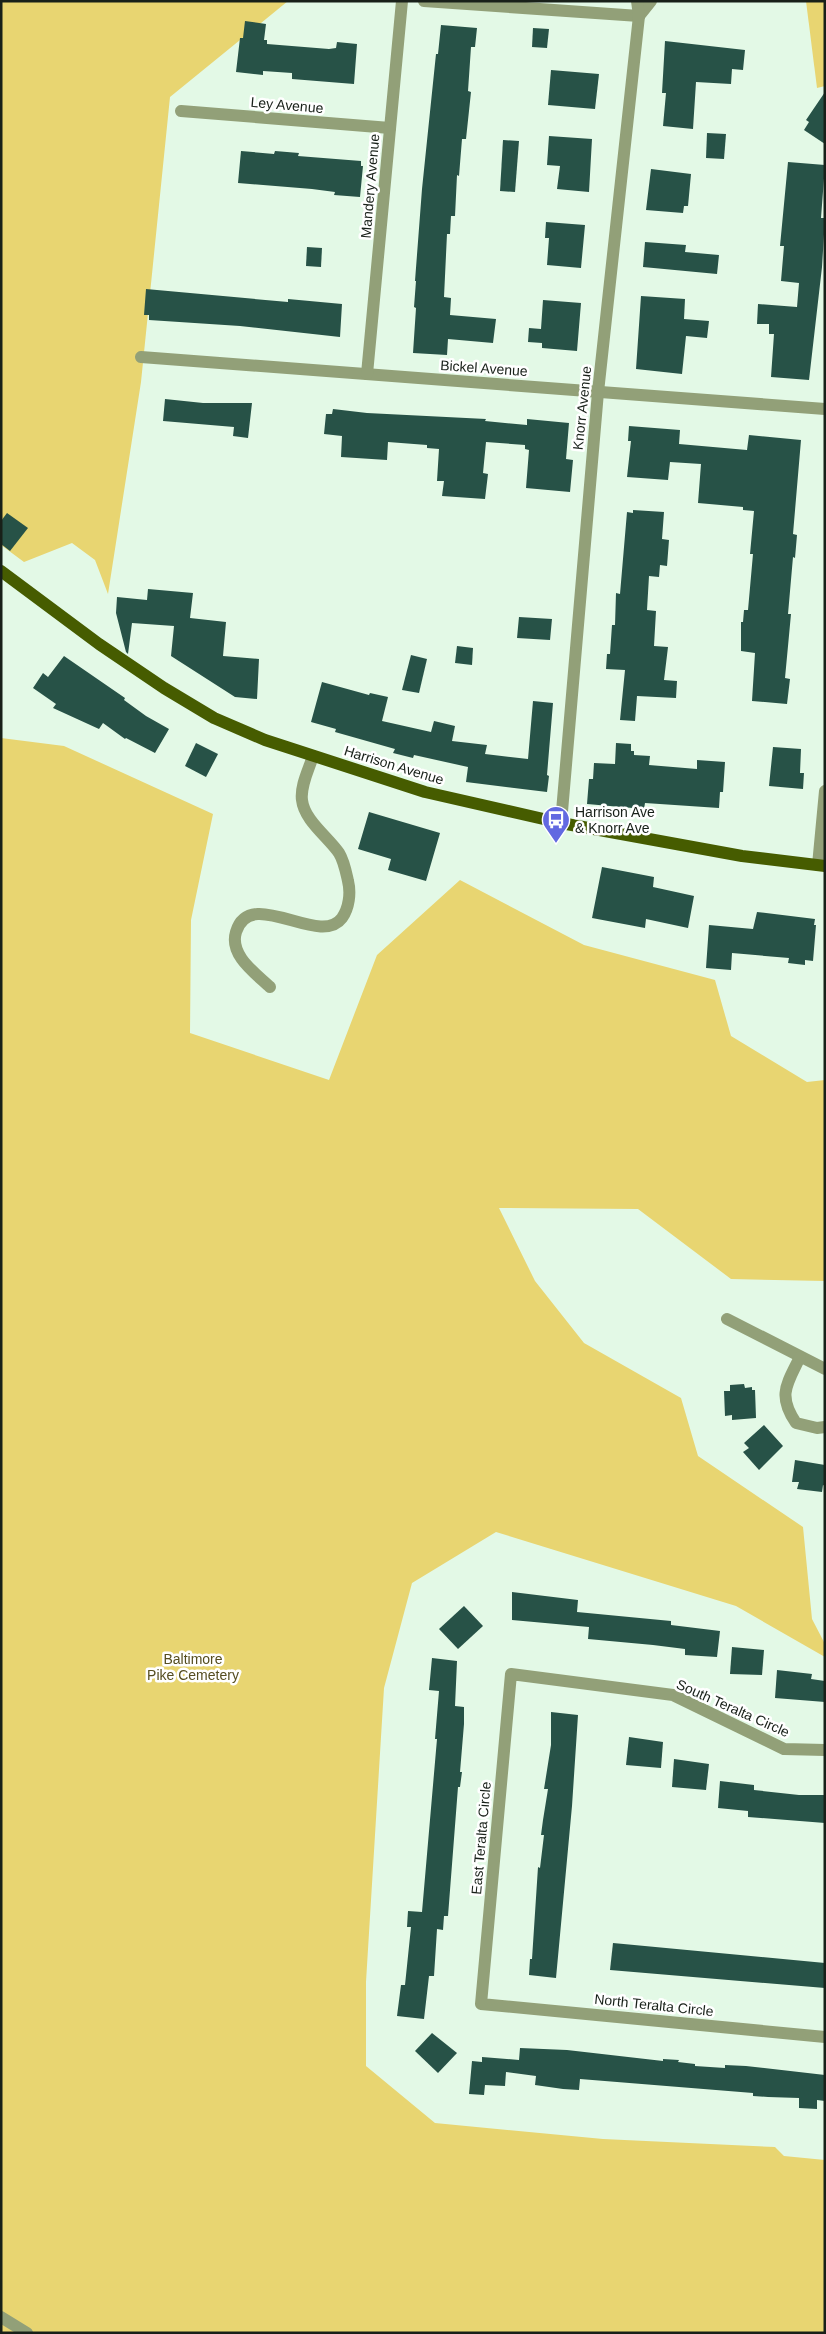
<svg xmlns="http://www.w3.org/2000/svg" width="826" height="2334" font-family="Arial,sans-serif">
<style>
.green{fill:#e8d571}
.building{fill:#275247}
.lines{fill:none;stroke-linecap:round;stroke-linejoin:round}
.minor{stroke:#92a078;stroke-width:12}
.major{stroke:#465c00;stroke-width:12}
.labels{text-anchor:middle;dominant-baseline:central;stroke-width:5;stroke-linejoin:round;paint-order:stroke}
.street-label{font-size:14px;fill:#182019;stroke:#fff}
.poi-label{font-size:14px;fill:#182019;stroke:#fff;text-anchor:start}
.park-label{font-size:14px;fill:#554d20;stroke:#fff}
</style>
<rect width="100%" height="100%" fill="#e3f9e6"/>
<g class="green">
<polygon points="1,1 288,1 170,97 141,382 108,594 95,560 72,543 24,562 1,545"/>
<polygon points="806,1 825,1 825,86 817,88"/>
<polygon points="1,738 64,746 213,814 191,920 190,1033 329,1080 377,955 460,880 584,945 715,980 731,1036 807,1082 825,1080 825,1281 731,1279 638,1209 499,1208 535,1281 584,1343 681,1398 698,1456 803,1527 812,1619 825,1644 825,1657 736,1606 496,1532 412,1583 384,1688 366,1982 366,2066 435,2123 603,2139 775,2147 784,2156 825,2160 825,2333 1,2333"/>
</g>
<g class="building">
<polygon points="245,21 266,24 264,40 267,40 267,44 329,49 336,48 337,42 357,44 354,84 292,79 292,73 263,71 263,75 236,72 240,38 243,38"/>
<polygon points="441,25 477,28 475,47 471,47 468,91 471,92 466,139 462,139 459,176 457,175 455,216 451,216 450,234 447,234 444,297 451,298 450,315 496,319 493,343 448,339 447,355 413,353 416,308 414,307 416,281 415,281 422,189 436,54 438,54"/>
<polygon points="533,28 549,29 547,48 532,47"/>
<polygon points="665,41 745,50 743,70 732,69 731,84 696,82 693,129 663,126 666,93 662,93"/>
<polygon points="551,70 599,74 595,109 548,105"/>
<polygon points="825,92 825,144 804,130 809,122 806,120"/>
<polygon points="707,133 726,134 724,159 706,158"/>
<polygon points="549,136 592,139 589,192 557,189 560,166 547,165"/>
<polygon points="503,140 519,141 515,192 500,191"/>
<polygon points="241,151 274,154 275,151 299,153 298,156 361,161 361,166 363,166 360,197 334,195 335,192 312,189 238,183"/>
<polygon points="788,162 825,165 821,218 825,218 822,267 809,380 771,377 774,334 769,334 769,324 757,324 758,304 797,307 799,283 781,281 784,246 780,246"/>
<polygon points="651,169 691,174 688,206 684,206 683,213 646,210"/>
<polygon points="546,222 585,225 581,268 547,265 549,238 545,238"/>
<polygon points="645,242 686,245 685,252 719,255 717,274 643,267"/>
<polygon points="307,247 322,248 321,267 306,266"/>
<polygon points="146,289 288,302 288,299 342,304 340,337 240,326 149,320 149,315 144,315"/>
<polygon points="641,296 685,299 684,319 709,321 707,338 686,336 682,374 636,369"/>
<polygon points="543,300 581,303 577,351 542,348 542,343 528,342 529,328 541,329"/>
<polygon points="165,399 203,403 252,403 248,438 233,436 234,427 163,421"/>
<polygon points="333,409 367,413 486,419 485,421 527,425 527,419 569,423 566,459 573,460 570,492 526,488 529,450 525,449 525,445 486,442 483,473 488,474 485,499 442,496 444,481 437,481 439,449 427,448 427,445 388,442 387,460 341,457 342,436 324,434 326,414 332,414"/>
<polygon points="629,426 680,430 679,444 747,450 749,435 801,440 793,534 797,535 795,558 793,557 788,614 791,614 785,678 790,679 787,704 752,701 755,653 741,651 741,622 743,622 744,610 748,610 753,554 750,554 754,511 743,510 743,507 698,503 701,464 670,462 668,480 627,477 631,441 628,441"/>
<polygon points="633,510 664,512 662,539 669,540 667,566 660,565 659,577 649,576 647,610 656,611 654,646 668,647 664,680 677,681 676,698 637,696 635,721 620,720 625,670 606,669 607,654 610,654 612,625 615,625 616,593 620,594 627,512 633,513"/>
<polygon points="7,513 28,528 10,551 1,544 1,521"/>
<polygon points="148,589 193,593 190,618 226,622 223,656 259,659 257,699 235,697 171,656 174,626 132,623 128,654 126,652 116,613 117,597 147,600"/>
<polygon points="519,617 552,619 550,640 517,638"/>
<polygon points="457,646 473,648 472,665 455,663"/>
<polygon points="411,655 427,659 419,693 402,690"/>
<polygon points="64,656 125,698 124,700 146,716 169,729 155,753 126,738 125,739 103,723 99,729 53,708 56,704 33,688 43,673 48,677"/>
<polygon points="322,682 369,695 370,693 388,697 382,721 431,732 434,721 455,726 452,741 487,745 485,754 528,759 533,701 553,703 547,775 549,776 547,792 466,782 468,767 414,755 413,758 393,753 395,749 335,732 336,729 311,722"/>
<polygon points="196,743 218,754 206,777 185,766"/>
<polygon points="616,743 631,744 631,751 634,751 634,755 650,756 649,765 697,769 697,760 725,762 723,792 720,792 719,808 645,803 644,809 587,804 589,779 593,779 594,763 615,764"/>
<polygon points="773,747 801,749 800,773 804,773 803,789 769,786"/>
<polygon points="369,812 440,833 426,881 388,870 391,859 358,849"/>
<polygon points="602,867 654,877 653,887 694,896 688,928 646,919 645,928 592,918"/>
<polygon points="757,912 815,919 814,925 816,925 813,961 805,960 805,965 788,963 789,958 732,953 731,970 706,968 709,925 753,929"/>
<polygon points="744,1384 745,1388 752,1387 752,1390 755,1390 756,1418 732,1420 732,1415 725,1416 724,1391 730,1391 730,1385"/>
<polygon points="764,1425 783,1446 759,1470 743,1452 749,1448 744,1443"/>
<polygon points="795,1460 825,1465 825,1486 823,1485 822,1492 797,1489 799,1482 792,1482"/>
<polygon points="512,1592 578,1600 577,1612 671,1621 671,1625 720,1631 717,1657 685,1655 685,1649 653,1645 588,1639 589,1627 512,1620"/>
<polygon points="464,1606 483,1626 458,1649 439,1629"/>
<polygon points="732,1647 764,1650 762,1675 730,1674"/>
<polygon points="432,1658 457,1661 455,1706 464,1707 464,1724 460,1772 462,1772 460,1787 458,1787 448,1916 444,1916 443,1930 437,1929 434,1976 429,1976 424,2019 397,2016 401,1985 405,1985 411,1927 407,1927 408,1911 422,1912 437,1739 435,1739 439,1691 429,1690"/>
<polygon points="777,1670 812,1674 811,1679 825,1681 825,1702 775,1698"/>
<polygon points="551,1712 578,1715 572,1806 556,1978 529,1975 530,1959 532,1959 538,1867 540,1868 544,1835 541,1835 543,1820 548,1789 544,1789 551,1745"/>
<polygon points="629,1737 663,1742 661,1768 626,1765"/>
<polygon points="674,1759 709,1764 706,1790 672,1787"/>
<polygon points="720,1781 754,1785 754,1790 799,1795 825,1795 825,1823 748,1817 748,1811 718,1808"/>
<polygon points="613,1943 825,1963 825,1988 610,1970"/>
<polygon points="432,2033 457,2053 438,2073 415,2051"/>
<polygon points="520,2048 567,2050 663,2061 663,2059 679,2060 678,2062 695,2064 695,2066 725,2068 725,2065 746,2066 825,2075 825,2101 817,2100 817,2109 799,2108 799,2098 768,2097 753,2096 753,2093 580,2079 579,2090 563,2089 535,2085 536,2076 506,2072 505,2086 485,2085 484,2095 469,2094 472,2061 482,2062 482,2057 519,2060"/>
</g>
<g class="lines">
<g class="minor">
<polyline points="424,1 639,16"/>
<polyline points="639,16 651,1"/>
<polyline points="181,111 390,128"/>
<polyline points="141,357 825,409"/>
<polyline points="367,374 402,1"/>
<polyline points="561,823 598,392 639,16 637,1"/>
<polyline points="818,865 825,791"/>
<path d="M270,987C255,973 229,955 236,932C250,885 320,948 342,918C349,908 351,893 348,881C346,872 344,861 339,853C328,837 304,820 302,800C300,786 309,769 313,756"/>
<polyline points="727,1319 825,1369"/>
<path d="M800,1357C787,1384 777,1395 796,1423L817,1428L825,1427"/>
<polyline points="825,1750 784,1749 673,1695 511,1674 481,2004 825,2037"/>
<polyline points="1,2317 27,2333"/>
</g>
<polyline class="major" points="1,571 99,644 164,688 214,718 265,740 425,792 561,823 742,856 825,866"/>
</g>
<defs>
<symbol id="bus-pin" viewBox="-11 -11 22 30"><path d="M0 17L-7.5 6A9.5 9.5 0 1 1 7.5 6Z" fill="#6269e1" stroke="#fff"/><path d="M-5-6H5V4H4V6H2V4H-2V6H-4V4H-5ZM-3.5-4V0h7V-4ZM-3.5 1.2v1.5H-2V1.2ZM2 1.2v1.5H3.5V1.2Z" fill="#fff"/></symbol>
</defs>
<g fill-rule="evenodd">
<use href="#bus-pin" x="540" y="804" width="32" height="43"/>
</g>
<g class="labels">
<g class="street-label">
<text transform="translate(287 105) rotate(5)">Ley Avenue</text>
<text transform="translate(370 186) rotate(-85)">Mandery Avenue</text>
<text transform="translate(484 368) rotate(4)">Bickel Avenue</text>
<text transform="translate(582 408) rotate(-84)">Knorr Avenue</text>
<text transform="translate(394 765) rotate(17)">Harrison Avenue</text>
<text transform="translate(733 1708) rotate(24)">South Teralta Circle</text>
<text transform="translate(481 1838) rotate(-85)">East Teralta Circle</text>
<text transform="translate(654 2005) rotate(6)">North Teralta Circle</text>
</g>
<g class="poi-label">
<text x="575" y="812">Harrison Ave<tspan x="575" dy="16">&amp; Knorr Ave</tspan></text>
</g>
<g class="park-label">
<text x="193" y="1659">Baltimore<tspan x="193" dy="16">Pike Cemetery</tspan></text>
</g>
</g>
<rect width="826" height="2334" fill="none" stroke="#182019" stroke-width="5"/>
</svg>
